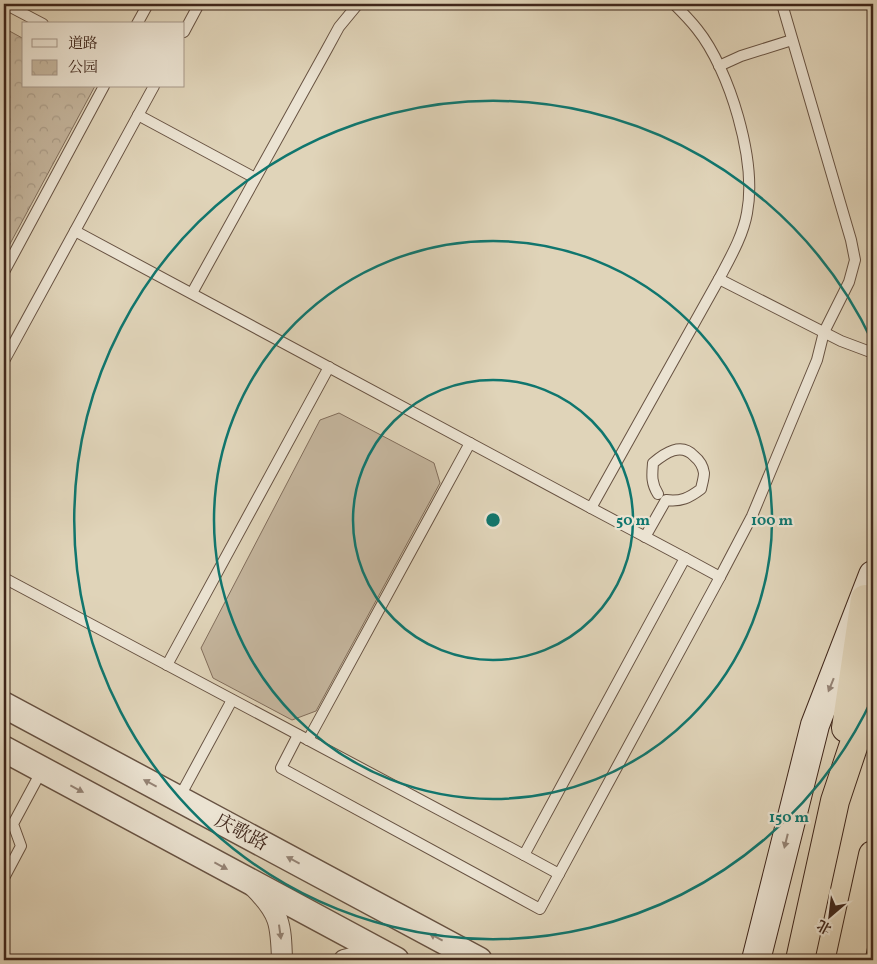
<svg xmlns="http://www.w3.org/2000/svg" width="877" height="964" font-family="Vollkorn,'Noto Serif SC',serif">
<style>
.grass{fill:#c5b69e;stroke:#826e5c}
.park{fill:url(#park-crowns);stroke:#826e5c}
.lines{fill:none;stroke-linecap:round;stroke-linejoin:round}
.service-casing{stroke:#675242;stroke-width:12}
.minor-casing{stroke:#675242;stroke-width:22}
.tertiary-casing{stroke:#675242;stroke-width:28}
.secondary-casing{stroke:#3f261b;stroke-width:30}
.trunk-casing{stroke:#3f261b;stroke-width:30}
.service{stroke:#ebe3d2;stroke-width:10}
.minor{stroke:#ebe3d2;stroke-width:20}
.tertiary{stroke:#ebe3d2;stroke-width:25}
.secondary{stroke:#ebe3d2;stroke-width:28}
.trunk{stroke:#e0d4b9;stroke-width:28}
.oneway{fill:#958476}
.ring{fill:none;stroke:#0f766e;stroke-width:2.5}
.labels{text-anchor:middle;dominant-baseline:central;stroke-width:4.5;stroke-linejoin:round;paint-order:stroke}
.street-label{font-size:19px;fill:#3f261b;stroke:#ebe3d2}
.centre{fill:#0f766e;stroke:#ebe3d2;stroke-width:2.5}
.ring-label{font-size:15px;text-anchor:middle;font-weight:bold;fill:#0f766e;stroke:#ebe3d2;stroke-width:4.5;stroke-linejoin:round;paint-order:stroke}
</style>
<defs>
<pattern id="park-crowns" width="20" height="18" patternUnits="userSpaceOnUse" patternTransform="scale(1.25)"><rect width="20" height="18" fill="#c5b69e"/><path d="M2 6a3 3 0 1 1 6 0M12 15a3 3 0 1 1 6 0" fill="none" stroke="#aa9c88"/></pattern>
</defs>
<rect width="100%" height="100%" fill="#e0d4b9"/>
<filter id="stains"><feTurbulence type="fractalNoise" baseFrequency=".004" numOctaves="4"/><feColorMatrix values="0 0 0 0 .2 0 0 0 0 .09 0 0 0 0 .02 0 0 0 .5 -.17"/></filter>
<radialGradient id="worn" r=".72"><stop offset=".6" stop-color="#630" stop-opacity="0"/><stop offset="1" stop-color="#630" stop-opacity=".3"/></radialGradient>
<polygon class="grass" points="339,413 434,463 440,483 316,711 292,720 213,678 201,648 320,420"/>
<polygon class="park" points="4,28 24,39 24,86 95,86 4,255"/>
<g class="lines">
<defs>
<g id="service">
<polyline points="5,4 43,24"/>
<path d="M674,4C682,12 690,20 697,29C730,70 757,161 747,213C743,236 730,258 719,279L841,341L873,353"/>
<polyline points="137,24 148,4"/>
<polyline points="184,32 199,4"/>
<polyline points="719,66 741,56 792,40"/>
<polyline points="138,115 255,178"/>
<polyline points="75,231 591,508 719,279"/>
<polyline points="4,272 104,86"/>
<polyline points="192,293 327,49 339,27 358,4"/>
<polyline points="4,361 154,86"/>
<path d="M645,537L666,500C681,502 689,498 701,489C702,484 704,478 704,473C703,466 699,460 694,456C681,442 665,453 653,463C652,475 651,483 658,494"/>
<polyline points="685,558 720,577 752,516 817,360 824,332 849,282 855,260 851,240 782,4"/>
<polyline points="4,578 524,855 685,558 591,508"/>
<polyline points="167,665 329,367"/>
<polyline points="298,735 281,768 540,909 559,874"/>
<polyline points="308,740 470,443"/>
<polyline points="179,798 232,700"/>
<polyline points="524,855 559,874 720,577"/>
<polyline points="4,878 21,846 13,824 42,770"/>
</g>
<g id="minor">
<path d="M254,887C280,913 281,924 282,960"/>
<polyline points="344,960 364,955 388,957"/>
</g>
<g id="tertiary">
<polyline points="4,705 479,960"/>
<polyline points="4,749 396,960"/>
</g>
<polyline id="secondary" points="756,960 815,725 873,575"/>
<g id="trunk">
<polyline points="846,728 865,599"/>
<polyline points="800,960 835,801 873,687"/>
<polyline points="850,960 873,855"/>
</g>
</defs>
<use href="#service" class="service-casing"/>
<use href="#minor" class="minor-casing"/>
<use href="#tertiary" class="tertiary-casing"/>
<use href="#secondary" class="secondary-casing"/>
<use href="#trunk" class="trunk-casing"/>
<use href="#service" class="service"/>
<use href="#minor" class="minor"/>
<use href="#tertiary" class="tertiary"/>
<use href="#secondary" class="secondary"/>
<use href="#trunk" class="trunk"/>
</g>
<defs><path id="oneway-solid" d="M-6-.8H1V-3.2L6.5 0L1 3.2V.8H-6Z" transform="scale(1.25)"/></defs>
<g class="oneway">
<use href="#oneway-solid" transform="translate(831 685) rotate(112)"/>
<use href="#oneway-solid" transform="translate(150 783) rotate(-152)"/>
<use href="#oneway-solid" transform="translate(77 789) rotate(28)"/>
<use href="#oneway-solid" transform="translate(786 841) rotate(104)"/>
<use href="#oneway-solid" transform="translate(293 860) rotate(-152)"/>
<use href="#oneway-solid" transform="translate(221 866) rotate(28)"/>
<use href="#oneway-solid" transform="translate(280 932) rotate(82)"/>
<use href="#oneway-solid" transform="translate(436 937) rotate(-152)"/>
</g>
<g class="ring">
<circle cx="493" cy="520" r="140"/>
<circle cx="493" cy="520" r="279"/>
<path d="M873 697A419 419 0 1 1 873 343"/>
</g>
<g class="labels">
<g class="street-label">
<text transform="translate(241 833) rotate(28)">庆歌路</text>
</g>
</g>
<circle cx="493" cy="520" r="8" class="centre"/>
<g class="ring-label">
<text x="633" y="525">50 m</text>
<text x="772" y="525">100 m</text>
<text x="789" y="822">150 m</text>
</g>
<rect width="877" height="964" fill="none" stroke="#e0d4b9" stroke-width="20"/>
<rect x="5" y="5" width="867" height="954" fill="none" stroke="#3f261b" stroke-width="2.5"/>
<rect x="10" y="10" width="857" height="944" fill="none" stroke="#3f261b"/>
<rect x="22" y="22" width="162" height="65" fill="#ebe3d2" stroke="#a69789"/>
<rect x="32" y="39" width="25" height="8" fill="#ebe3d2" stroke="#a69789"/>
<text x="68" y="48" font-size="15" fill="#3f261b">道路</text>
<rect x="32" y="60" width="25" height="15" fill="url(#park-crowns)" stroke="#a69789"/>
<text x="68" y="72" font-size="15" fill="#3f261b">公园</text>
<g transform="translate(830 916) rotate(208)" stroke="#ebe3d2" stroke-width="4" paint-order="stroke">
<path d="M0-4L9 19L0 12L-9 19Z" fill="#3f261b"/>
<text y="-8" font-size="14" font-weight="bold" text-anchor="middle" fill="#3f261b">北</text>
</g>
<rect width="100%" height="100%" filter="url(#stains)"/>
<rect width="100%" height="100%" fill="url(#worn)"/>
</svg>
